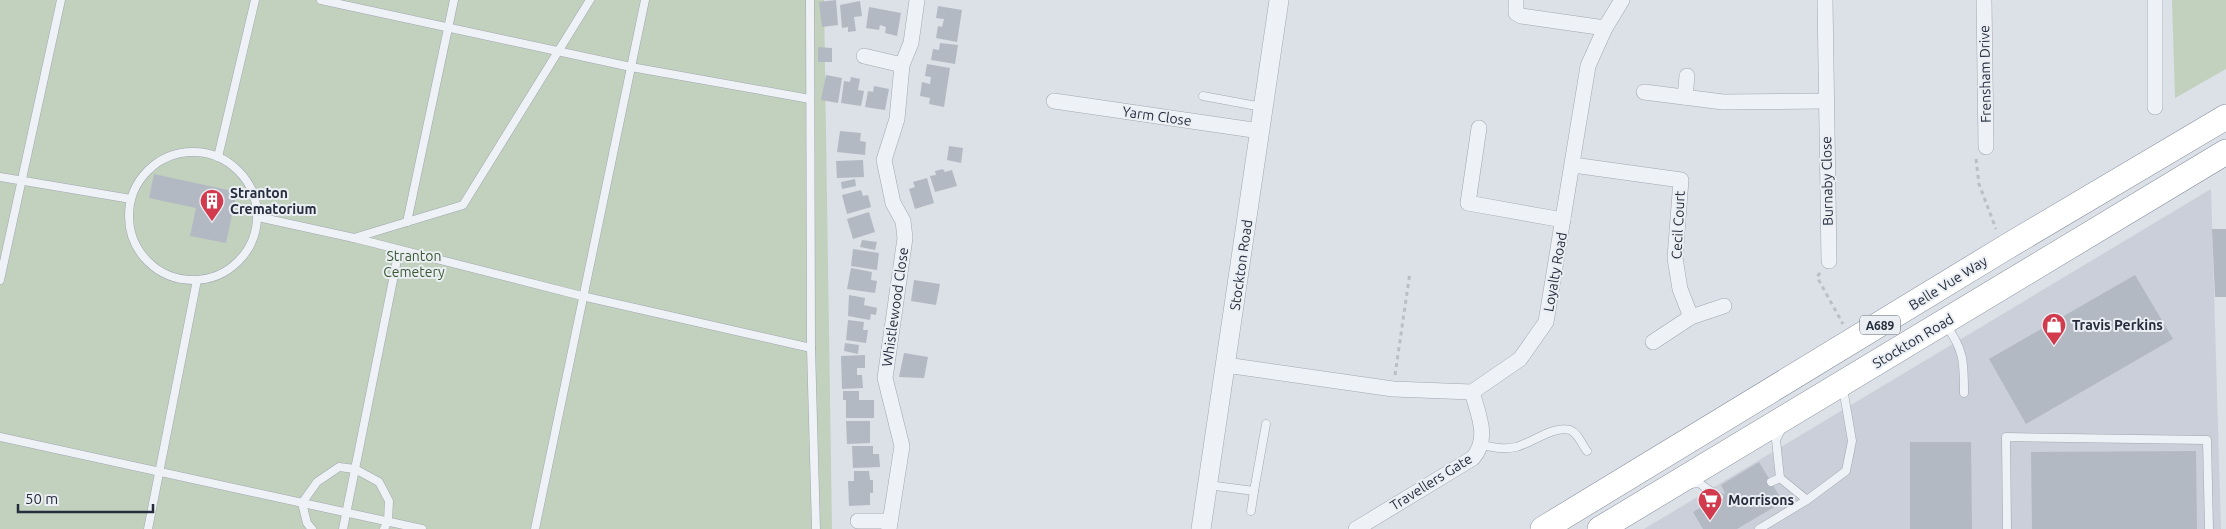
<svg xmlns="http://www.w3.org/2000/svg" width="2226" height="529" font-family="Ubuntu,sans-serif">
<style>
.built{fill:#cacfd9}
.green{fill:#c1d1bd}
.building{fill:#b3b9c3}
.lines{fill:none;stroke-linecap:round;stroke-linejoin:round}
.service-casing{stroke:#a1a7b1;stroke-width:9}
.minor-casing{stroke:#a1a7b1;stroke-width:16}
.tertiary-casing{stroke:#a1a7b1;stroke-width:20}
.trunk-casing{stroke:#838d9e;stroke-width:26}
.path{stroke:#babec5;stroke-width:3;stroke-dasharray:4 4;stroke-linecap:butt}
.service{stroke:#eef1f5;stroke-width:8}
.minor{stroke:#eef1f5;stroke-width:15}
.tertiary{stroke:#eef1f5;stroke-width:19}
.trunk{stroke:#fff;stroke-width:25}
.labels{text-anchor:middle;dominant-baseline:central;stroke-width:4;stroke-linejoin:round;paint-order:stroke}
.shield{fill:#ebeff4;stroke:#606774;stroke-width:1}
.shield-label{font-size:12px;font-weight:bold;fill:#252d3d}
.street-label{font-size:14px;fill:#252d3d;stroke:#ebeff4}
.poi-label{font-size:14px;font-weight:bold;fill:#252d3d;stroke:#ebeff4;text-anchor:start}
.park-label{font-size:14px;fill:#395932;stroke:#ebeff4}
</style>
<rect width="100%" height="100%" fill="#dce0e7"/>
<polygon class="built" points="2211,189 2221,529 1644,529"/>
<g class="green">
<polygon points="0,0 824,0 832,529 0,529"/>
<polygon points="2172,0 2226,0 2226,69 2175,98"/>
</g>
<g class="building">
<polygon points="836,0 838,25 822,27 819,2"/>
<polygon points="860,1 862,16 854,17 856,31 848,32 848,27 842,28 840,5"/>
<polygon points="938,6 962,10 957,42 936,38 938,26 942,27 944,19 936,18"/>
<polygon points="869,7 901,13 897,36 885,33 886,27 880,25 879,30 866,28"/>
<polygon points="940,43 958,45 955,64 931,60 933,49 939,50"/>
<polygon points="818,47 832,48 832,62 818,62"/>
<polygon points="927,64 950,68 944,107 929,104 930,98 920,96 922,82 930,84 931,77 925,76"/>
<polygon points="826,75 842,78 838,103 821,100"/>
<polygon points="851,77 860,79 858,90 864,91 861,106 841,103 844,81 850,82"/>
<polygon points="874,86 889,89 885,110 865,107 868,91 873,92"/>
<polygon points="840,131 861,133 860,141 866,142 865,155 837,152"/>
<polygon points="949,146 963,148 961,163 947,160"/>
<polygon points="863,160 864,177 837,178 836,161"/>
<polygon points="943,169 945,172 952,170 957,186 935,192 930,176 936,175 935,171"/>
<polygon points="154,174 237,192 226,243 190,236 196,208 149,198"/>
<polygon points="927,178 934,203 915,209 909,189 915,187 913,182"/>
<polygon points="855,179 856,186 842,189 841,182"/>
<polygon points="861,190 863,196 868,195 871,207 847,214 842,195"/>
<polygon points="869,212 875,232 853,239 847,219"/>
<polygon points="2212,229 2226,229 2226,297 2215,297"/>
<polygon points="862,240 877,242 875,250 860,247"/>
<polygon points="853,249 879,253 877,270 851,266"/>
<polygon points="851,268 872,272 871,280 877,281 875,293 847,289"/>
<polygon points="2135,275 2173,339 2026,424 1989,359"/>
<polygon points="914,280 940,284 936,305 911,301"/>
<polygon points="849,295 865,298 864,305 877,308 876,315 871,314 870,320 848,316"/>
<polygon points="848,320 864,322 863,330 868,330 866,343 846,340"/>
<polygon points="845,343 859,345 858,354 844,351"/>
<polygon points="904,353 928,357 924,378 899,377"/>
<polygon points="865,355 865,368 857,368 857,375 862,375 863,388 842,389 841,356"/>
<polygon points="843,391 859,391 859,400 874,400 874,418 846,418 846,400 843,400"/>
<polygon points="846,421 870,421 870,443 847,444"/>
<polygon points="1910,442 1971,442 1972,529 1910,529"/>
<polygon points="852,446 873,446 873,454 879,454 880,467 853,468"/>
<polygon points="2196,451 2197,529 2032,529 2031,452"/>
<polygon points="1759,462 1783,502 1737,529 1703,529 1693,512 1725,493 1721,485"/>
<polygon points="854,471 869,471 870,480 873,480 873,493 870,493 870,505 849,506 848,481 854,481"/>
</g>
<g class="lines">
<defs>
<g id="service">
<polyline points="321,0 631,67 810,99"/>
<polyline points="810,0 811,348 816,529"/>
<polyline points="1203,96 1262,107"/>
<circle cx="193" cy="216" r="64"/>
<polyline points="218,157 255,0"/>
<polyline points="0,177 131,199"/>
<polyline points="258,217 354,238 463,205 590,0"/>
<polyline points="407,222 454,0"/>
<polyline points="354,238 582,296 811,348"/>
<polyline points="0,280 61,0"/>
<path d="M1945,324C1964,349 1964,362 1964,393"/>
<polyline points="0,437 422,529"/>
<path d="M1481,445C1493,447 1504,450 1516,447C1532,443 1554,425 1570,430C1578,433 1582,445 1587,451"/>
<polyline points="1780,478 1807,500"/>
<polyline points="1771,482 1780,478 1776,440 1782,428"/>
<polyline points="1690,484 1699,483 1719,497"/>
<polyline points="1208,485 1254,491 1266,424"/>
<polyline points="1251,511 1254,491"/>
<polyline points="148,529 197,280"/>
<polyline points="312,529 307,523 302,503 317,482 339,467 355,469 379,482 389,501 388,521 384,529"/>
<polyline points="343,529 399,250"/>
<polyline points="535,529 645,0"/>
<polyline points="1759,529 1807,500 1846,471 1852,441 1843,388"/>
<polyline points="2007,529 2006,437 2207,440 2209,529"/>
</g>
<g id="minor">
<polyline points="1516,0 1516,13 1521,16 1605,28"/>
<polyline points="1825,0 1829,261"/>
<polyline points="1984,0 1986,147"/>
<polyline points="2155,0 2155,107"/>
<polyline points="864,56 902,65"/>
<polyline points="1644,92 1723,102 1826,101"/>
<polyline points="1685,97 1687,76"/>
<polyline points="1054,101 1260,131"/>
<polyline points="1479,128 1468,203 1563,220"/>
<polyline points="1573,165 1681,180 1675,258 1680,289 1691,317"/>
<polyline points="1653,342 1691,317 1724,306"/>
<polyline points="1226,365 1393,389 1472,392 1520,359 1546,322 1588,66 1605,28 1622,0"/>
<polyline points="858,521 890,521"/>
<polyline points="889,529 902,446 885,378 905,238 903,221 893,203 884,160 897,119 902,65 911,43 917,0"/>
<path d="M1356,529L1473,458C1490,438 1478,414 1472,392"/>
</g>
<polyline id="tertiary" points="1201,529 1279,0"/>
<g id="trunk">
<polyline points="1543,529 2008,246 2226,117"/>
<polyline points="1600,529 2226,152"/>
</g>
</defs>
<use href="#service" class="service-casing"/>
<use href="#minor" class="minor-casing"/>
<use href="#tertiary" class="tertiary-casing"/>
<use href="#trunk" class="trunk-casing"/>
<g class="path">
<polyline points="1976,159 1979,184 1996,229"/>
<polyline points="1820,273 1817,277 1843,324"/>
<polyline points="1395,375 1410,272"/>
</g>
<use href="#service" class="service"/>
<use href="#minor" class="minor"/>
<use href="#tertiary" class="tertiary"/>
<use href="#trunk" class="trunk"/>
</g>
<defs>
<symbol id="building-pin" viewBox="-11 -11 22 30"><path d="M0 17L-7.5 6A9.5 9.5 0 1 1 7.5 6Z" fill="#d23b4e" stroke="#ebeff4"/><path d="M-4-6H4V6H1V3H-1V6H-4ZM-2.5-4.3h1.7v1.8h-1.7ZM.8-4.3h1.7v1.8H.8ZM-2.5-1h1.7V.8h-1.7ZM.8-1h1.7V.8H.8Z" fill="#fff"/></symbol>
<symbol id="shop-pin" viewBox="-11 -11 22 30"><path d="M0 17L-7.5 6A9.5 9.5 0 1 1 7.5 6Z" fill="#d23b4e" stroke="#ebeff4"/><path d="M-5-2.5h2.3a2.7 3.5 0 0 1 5.4 0H5L5.5 6h-11ZM-1.5-2.5h3a1.5 2.3 0 0 0-3 0Z" fill="#fff"/></symbol>
<symbol id="supermarket-pin" viewBox="-11 -11 22 30"><path d="M0 17L-7.5 6A9.5 9.5 0 1 1 7.5 6Z" fill="#d23b4e" stroke="#ebeff4"/><path d="M-6-5.5h2.5l.6 2H6L4.5 2H-2.5L-4.4-4H-6ZM-1.5 3.2a1.3 1.3 0 1 0 .1 0ZM3 3.2a1.3 1.3 0 1 0 .1 0Z" fill="#fff"/></symbol>
</defs>
<g fill-rule="evenodd">
<use href="#building-pin" x="198" y="187" width="28" height="38"/>
<use href="#shop-pin" x="2040" y="311" width="28" height="38"/>
<use href="#supermarket-pin" x="1696" y="486" width="28" height="38"/>
</g>
<g class="labels">
<rect class="shield" x="1860" y="315.5" width="40" height="19" rx="4"/>
<g class="shield-label">
<text x="1880" y="325">A689</text>
</g>
<g class="street-label">
<text transform="translate(1985 74) rotate(-91)">Frensham Drive</text>
<text transform="translate(1157 116) rotate(8)">Yarm Close</text>
<text transform="translate(1827 181) rotate(-91)">Burnaby Close</text>
<text transform="translate(1678 225) rotate(-87)">Cecil Court</text>
<text transform="translate(1241 265) rotate(-82)">Stockton Road</text>
<text transform="translate(1555 272) rotate(-80)">Loyalty Road</text>
<text transform="translate(1948 283) rotate(-32)">Belle Vue Way</text>
<text transform="translate(895 307) rotate(-82)">Whistlewood Close</text>
<text transform="translate(1913 341) rotate(-31)">Stockton Road</text>
<text transform="translate(1431 482) rotate(-32)">Travellers Gate</text>
</g>
<g class="poi-label">
<text x="230" y="193">Stranton<tspan x="230" dy="16">Crematorium</tspan></text>
<text x="2072" y="325">Travis Perkins</text>
<text x="1728" y="500">Morrisons</text>
</g>
<g class="park-label">
<text x="414" y="256">Stranton<tspan x="414" dy="16">Cemetery</tspan></text>
</g>
</g>
<path d="M18 504v8h135v-8" fill="none" stroke="#252d3d" stroke-width="2.5"/>
<text x="25" y="504" font-size="15" fill="#252d3d" stroke="#ebeff4" stroke-width="4" paint-order="stroke">50 m</text>
</svg>
